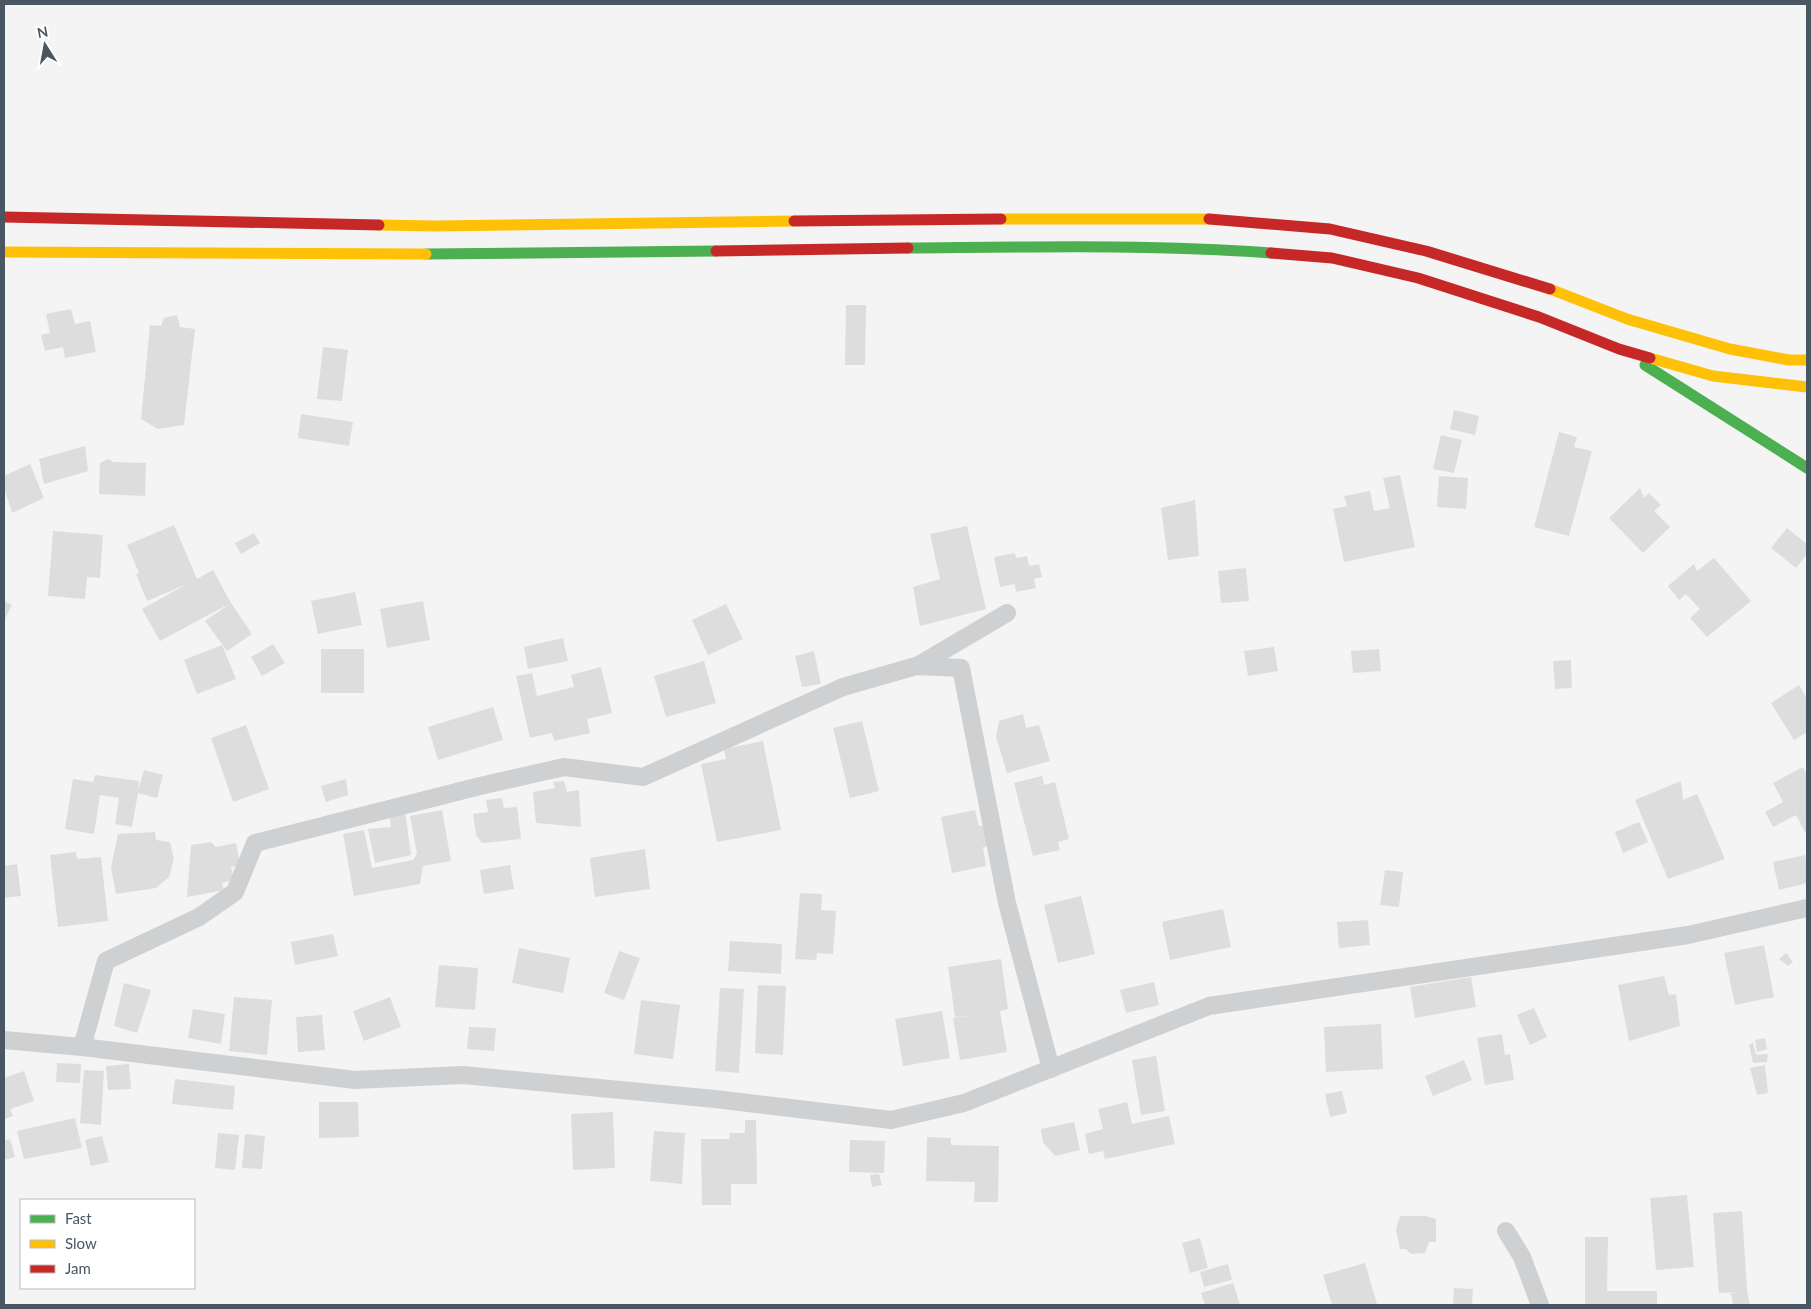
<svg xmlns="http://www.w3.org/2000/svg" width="1811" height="1309" font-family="Lato,sans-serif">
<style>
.building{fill:#ddddde}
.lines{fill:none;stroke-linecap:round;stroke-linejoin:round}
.street{stroke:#ced0d2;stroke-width:18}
.fast{stroke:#4caf50;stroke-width:11}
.slow{stroke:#ffc107;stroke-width:11}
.jam{stroke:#c62828;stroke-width:11}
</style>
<rect width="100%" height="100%" fill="#f4f4f4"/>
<g class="building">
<polygon points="846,305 866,305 865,365 845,365"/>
<polygon points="71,309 75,324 90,321 96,352 65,358 63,347 45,351 41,335 50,333 46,314"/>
<polygon points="177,315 180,327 195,329 184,425 158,429 141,419 150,325 161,326 164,318"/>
<polygon points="323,347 348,350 342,401 317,399"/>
<polygon points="1454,410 1479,416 1475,435 1450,429"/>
<polygon points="301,414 353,422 349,446 298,438"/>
<polygon points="1559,432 1577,437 1574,447 1592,451 1569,536 1534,527"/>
<polygon points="1441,435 1462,440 1454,473 1433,469"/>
<polygon points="85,446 88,471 44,484 39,459"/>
<polygon points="108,459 113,462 146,463 145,496 99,494 100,463"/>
<polygon points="30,464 44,498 12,513 4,487 4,476"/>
<polygon points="1400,475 1415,547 1344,562 1333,509 1347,506 1344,496 1370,491 1374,511 1390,508 1383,478"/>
<polygon points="1439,476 1468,478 1466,509 1437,507"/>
<polygon points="1640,488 1644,498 1649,493 1661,505 1654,511 1670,527 1643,553 1609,518"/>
<polygon points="1195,500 1199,556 1168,560 1161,508"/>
<polygon points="174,525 197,579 213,570 231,603 252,634 227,651 205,621 231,603 160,641 142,609 187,584 147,601 136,574 147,570 139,573 127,545"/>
<polygon points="967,526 986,609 920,626 913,587 940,579 930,534"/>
<polygon points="1787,528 1807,544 1807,554 1796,568 1771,548"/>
<polygon points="53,531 103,535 100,578 87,577 85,599 48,596"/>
<polygon points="254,533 260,543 241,554 235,543"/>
<polygon points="1014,553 1017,558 1027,556 1029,566 1039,564 1042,577 1034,579 1036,588 1016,592 1015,584 1000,587 994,557"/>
<polygon points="1714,558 1751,601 1707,637 1690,618 1700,609 1686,594 1679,600 1668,586 1694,564 1697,571"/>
<polygon points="1246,568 1249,601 1221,603 1218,571"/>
<polygon points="355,592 362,625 318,634 311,601"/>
<polygon points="4,601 12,605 4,621"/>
<polygon points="423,601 430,640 387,648 380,609"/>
<polygon points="726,604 743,639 708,655 692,620"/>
<polygon points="563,638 568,661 528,669 524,647"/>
<polygon points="273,644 285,663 262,676 251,657"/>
<polygon points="222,645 236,679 197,694 184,660"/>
<polygon points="1274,647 1278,671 1248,676 1244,651"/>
<rect x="321" y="649" width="43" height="44"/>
<polygon points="1379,649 1381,671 1353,673 1351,651"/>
<polygon points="814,651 821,684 802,687 795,656"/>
<polygon points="1571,660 1572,688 1555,689 1553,661"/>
<polygon points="704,661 716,703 666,717 654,676"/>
<polygon points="601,667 612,713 587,719 590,733 554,741 552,733 530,738 516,676 532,673 537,696 574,687 571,675"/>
<polygon points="1799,685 1807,699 1807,732 1794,740 1771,703"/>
<polygon points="493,707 503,740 438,760 428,727"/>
<polygon points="1023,714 1026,728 1039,725 1050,761 1007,773 996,737 999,721"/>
<polygon points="862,721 879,791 850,798 833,728"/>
<polygon points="246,725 269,789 233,802 211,738"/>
<polygon points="763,741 781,830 717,842 701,764 726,759 724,749"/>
<polygon points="1803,767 1807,775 1807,836 1796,815 1773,827 1765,812 1783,802 1773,783"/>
<polygon points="144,770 163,775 157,798 138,793 132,827 115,824 119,798 100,795 94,834 65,829 73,779 93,782 95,775 139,781 138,791"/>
<polygon points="1042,776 1044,785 1055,782 1069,839 1058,842 1060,850 1033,856 1014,783"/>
<polygon points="346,779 348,795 326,802 321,786"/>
<polygon points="564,781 567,792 579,790 581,827 536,823 533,792 555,788 553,782"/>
<polygon points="1681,781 1683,800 1697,794 1725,859 1668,879 1635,800"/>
<polygon points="502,798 504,808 517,807 521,839 482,843 476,835 473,814 488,812 486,800"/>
<polygon points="442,810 451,861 423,866 420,884 354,896 343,834 364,830 372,868 413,860 417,854 410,816"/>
<polygon points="975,810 979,826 984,825 989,846 983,847 986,866 952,873 941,817"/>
<polygon points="405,811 411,855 375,863 368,829 391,827 389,813"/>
<polygon points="1639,822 1648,842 1623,853 1615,832"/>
<polygon points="155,832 156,840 170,842 174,859 169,877 156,888 116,894 111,867 118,834"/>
<polygon points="211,842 216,847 236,843 240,866 231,867 234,880 222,883 224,890 187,897 191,845"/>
<polygon points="645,849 650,889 595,897 590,858"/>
<polygon points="76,852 77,859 101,857 108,921 58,927 50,855"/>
<polygon points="1805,855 1807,865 1807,883 1779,890 1773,862"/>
<polygon points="17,864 21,896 4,898 4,866"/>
<polygon points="510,865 514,889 484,894 480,870"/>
<polygon points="1385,870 1403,872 1399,907 1380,905"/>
<polygon points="800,893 822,894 821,910 836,911 833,954 817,953 816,960 795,959"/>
<polygon points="1081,896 1095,954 1058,963 1044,905"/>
<polygon points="1223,909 1231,947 1170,960 1162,922"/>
<polygon points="1368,920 1370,945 1339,948 1337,922"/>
<polygon points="333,934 338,956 295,965 291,942"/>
<polygon points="730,941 782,944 781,974 728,971"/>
<polygon points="1764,945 1774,997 1735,1005 1724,953"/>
<polygon points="519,948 570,958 563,993 512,983"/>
<polygon points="619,951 640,958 624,1000 604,993"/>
<polygon points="1786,953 1793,962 1788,966 1779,959"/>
<polygon points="1001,959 1008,1009 1000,1011 1007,1052 960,1060 953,1018 968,1016 955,1017 948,967"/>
<polygon points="439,965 478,968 475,1010 435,1007"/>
<polygon points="1664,976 1669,995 1676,994 1680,1026 1629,1041 1618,985"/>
<polygon points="1471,977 1476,1007 1415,1018 1410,987"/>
<polygon points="1154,982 1159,1005 1126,1013 1120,990"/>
<polygon points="124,983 151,990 137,1033 114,1026"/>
<polygon points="758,985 786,986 783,1055 755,1053"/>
<polygon points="720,988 744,989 739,1073 715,1071"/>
<polygon points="234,997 272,1000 267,1055 229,1051"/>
<polygon points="390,997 401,1027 364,1041 353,1011"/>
<polygon points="641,1000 680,1005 673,1059 634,1054"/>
<polygon points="1534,1008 1547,1037 1530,1045 1517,1015"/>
<polygon points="193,1009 225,1014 221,1044 188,1038"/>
<polygon points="942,1011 950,1058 903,1066 895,1019"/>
<polygon points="322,1015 325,1050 298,1052 296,1017"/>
<polygon points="1381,1024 1383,1069 1326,1072 1324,1027"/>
<polygon points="469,1027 496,1028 494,1051 467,1049"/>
<polygon points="1502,1034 1505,1055 1510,1054 1514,1080 1485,1085 1477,1038"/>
<polygon points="1765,1038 1767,1049 1757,1052 1755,1040"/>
<polygon points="1753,1042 1756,1055 1768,1054 1767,1062 1753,1063 1749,1045"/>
<polygon points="1156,1056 1165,1111 1141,1115 1132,1060"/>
<polygon points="1464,1060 1472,1080 1433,1096 1425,1076"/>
<polygon points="57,1063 81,1064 80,1083 56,1082"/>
<polygon points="129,1064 131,1089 108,1090 106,1066"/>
<polygon points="1765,1065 1768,1093 1757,1095 1750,1068"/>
<polygon points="84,1070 104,1071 101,1125 80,1123"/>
<polygon points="24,1071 34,1101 10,1109 13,1116 4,1119 4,1078"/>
<polygon points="175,1079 235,1086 233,1110 172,1104"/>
<polygon points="1342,1091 1347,1113 1330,1117 1325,1094"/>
<polygon points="319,1102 358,1102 359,1137 319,1138"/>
<polygon points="1127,1102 1132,1124 1169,1116 1175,1144 1105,1159 1103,1151 1089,1154 1085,1134 1103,1129 1098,1109"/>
<polygon points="613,1112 615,1168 573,1170 571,1114"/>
<polygon points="75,1118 82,1148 24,1159 17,1131"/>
<polygon points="745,1120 756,1120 757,1184 731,1184 731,1205 702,1205 701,1139 730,1139 729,1133 745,1133"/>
<polygon points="1074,1122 1080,1150 1055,1156 1043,1142 1041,1129"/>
<polygon points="654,1131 685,1133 682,1184 650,1181"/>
<polygon points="218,1133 239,1135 235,1170 215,1168"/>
<polygon points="245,1134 265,1136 262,1169 242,1168"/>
<polygon points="102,1136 109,1162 91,1166 85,1140"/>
<polygon points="927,1137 951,1138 951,1145 999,1146 998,1202 974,1202 975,1182 926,1181"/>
<polygon points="10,1139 15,1157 4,1160 4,1141"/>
<polygon points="850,1140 885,1141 884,1173 849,1172"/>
<polygon points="879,1174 882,1185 872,1187 870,1175"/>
<polygon points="1687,1195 1694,1267 1656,1270 1650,1198"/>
<polygon points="1742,1211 1747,1290 1750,1305 1733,1305 1731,1293 1738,1292 1719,1293 1713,1213"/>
<polygon points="1400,1216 1426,1216 1436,1219 1436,1242 1429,1242 1425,1253 1411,1254 1406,1249 1400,1249 1396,1230"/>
<polygon points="1585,1237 1608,1237 1607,1291 1657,1291 1657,1305 1585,1305"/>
<polygon points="1200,1238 1208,1268 1190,1273 1182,1243"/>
<polygon points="1365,1263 1377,1304 1332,1305 1323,1275"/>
<polygon points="1228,1264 1232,1280 1204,1287 1200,1272"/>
<polygon points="1233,1283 1240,1305 1205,1305 1201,1293"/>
<polygon points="1454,1288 1473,1289 1472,1305 1453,1305"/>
</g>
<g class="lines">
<g class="street">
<polyline points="917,666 1007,613"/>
<polyline points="4,1040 82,1047 355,1080 463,1075 715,1099 891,1120 964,1103 1209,1006 1688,935 1807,908"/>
<polyline points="82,1047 106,961 199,917 235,892 255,843 480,786 564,767 643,777 843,687 916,666 961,668 1007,903 1051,1069"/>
<polyline points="1506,1231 1522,1257 1540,1305"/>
</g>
<g class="fast">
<path d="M908,248C1029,247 1150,244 1271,253"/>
<polyline points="426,254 716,251"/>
<polyline points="1645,365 1807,468"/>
</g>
<g class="slow">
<polyline points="1001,219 1209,219"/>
<polyline points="379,225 435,226 794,221"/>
<polyline points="4,252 426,254"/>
<polyline points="1550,289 1627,319 1730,349 1789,360 1807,360"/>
<polyline points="1650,358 1713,376 1807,387"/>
</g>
<g class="jam">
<polyline points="4,217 379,225"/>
<polyline points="1209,219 1330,229 1426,251 1550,289"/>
<polyline points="794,221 1001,219"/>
<polyline points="716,251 908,248"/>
<polyline points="1271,253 1332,258 1418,278 1539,317 1619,349 1650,358"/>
</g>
</g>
<rect width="1811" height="1309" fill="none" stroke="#4a5661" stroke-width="10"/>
<rect x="20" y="1199" width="175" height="90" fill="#ffffff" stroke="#b7bbc0"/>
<rect x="30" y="1215" width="25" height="8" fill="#4caf50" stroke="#b7bbc0"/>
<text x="65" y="1224" font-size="15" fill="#4a5661">Fast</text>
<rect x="30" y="1240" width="25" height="8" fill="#ffc107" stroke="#b7bbc0"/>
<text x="65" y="1249" font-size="15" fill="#4a5661">Slow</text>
<rect x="30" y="1265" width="25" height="8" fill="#c62828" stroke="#b7bbc0"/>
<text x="65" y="1274" font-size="15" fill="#4a5661">Jam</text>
<g transform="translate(45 45) rotate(349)" stroke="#ffffff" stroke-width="4" paint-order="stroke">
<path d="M0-4L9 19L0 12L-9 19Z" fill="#4a5661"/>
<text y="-8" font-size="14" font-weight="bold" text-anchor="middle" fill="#4a5661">N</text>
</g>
</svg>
